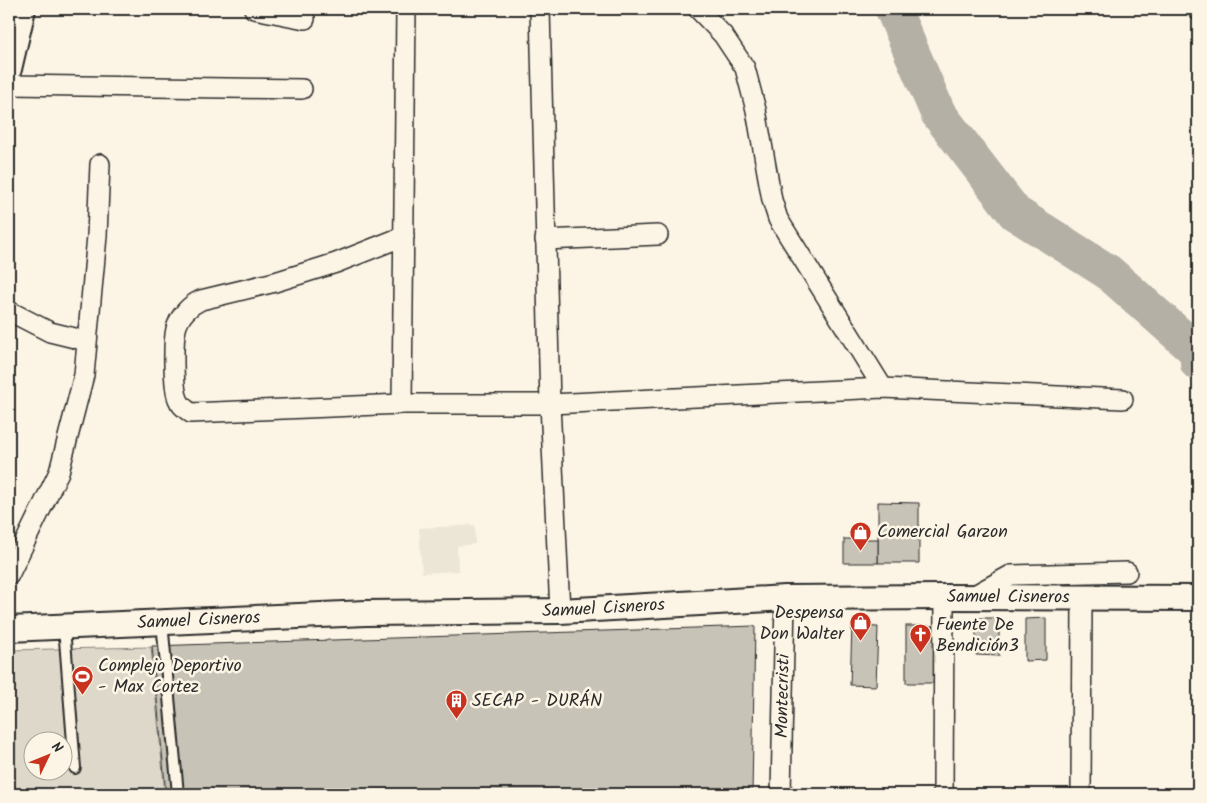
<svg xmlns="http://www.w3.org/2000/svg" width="1207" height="803" font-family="Kalam,sans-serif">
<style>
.built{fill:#ece6d7}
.green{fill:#ded8ca;stroke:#84827a;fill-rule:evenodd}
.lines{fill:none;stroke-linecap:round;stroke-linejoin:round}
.river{stroke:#b4b0a5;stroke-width:36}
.building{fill:#c8c3b7;stroke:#2b2b2b}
.service-casing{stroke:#2b2b2b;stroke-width:14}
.minor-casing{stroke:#2b2b2b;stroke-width:22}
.tertiary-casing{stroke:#2b2b2b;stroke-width:28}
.service{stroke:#fcf5e5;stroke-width:10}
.minor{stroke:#fcf5e5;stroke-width:19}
.tertiary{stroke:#fcf5e5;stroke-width:24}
.labels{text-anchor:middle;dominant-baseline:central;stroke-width:5;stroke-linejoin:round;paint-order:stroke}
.poi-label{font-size:18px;fill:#2b2b2b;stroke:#fcf5e5;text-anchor:start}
.street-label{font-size:18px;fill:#2b2b2b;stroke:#fcf5e5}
</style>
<rect width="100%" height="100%" fill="#fcf5e5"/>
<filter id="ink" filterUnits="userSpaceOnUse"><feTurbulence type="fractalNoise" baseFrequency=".02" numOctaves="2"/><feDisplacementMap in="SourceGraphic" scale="10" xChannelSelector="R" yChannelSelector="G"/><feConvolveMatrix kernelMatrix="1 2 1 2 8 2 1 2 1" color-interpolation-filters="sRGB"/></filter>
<g filter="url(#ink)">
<polygon class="built" points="475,525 475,544 457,546 458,571 422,573 419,528"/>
<path class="green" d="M151,647L165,794H9V650ZM32,740H62V770H32Z"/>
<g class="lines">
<polyline class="river" points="893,9 938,113 1015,213 1108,272 1198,352 1198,363"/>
</g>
<g class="building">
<polygon points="878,502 919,503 919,563 878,563"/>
<rect x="844" y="539" width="34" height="24"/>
<polygon points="976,618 999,618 999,656 976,655"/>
<polygon points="1046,618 1046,660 1025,661 1025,619"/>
<polygon points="755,626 752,794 166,794 152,646"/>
<polygon points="852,626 878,627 876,686 850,685"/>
<rect x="906" y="626" width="28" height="57"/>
</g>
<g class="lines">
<defs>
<g id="service">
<polyline points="162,622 178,794"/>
<polyline points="64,627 75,768"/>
</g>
<g id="minor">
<polyline points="254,9 305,19"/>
<polyline points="540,9 550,404 560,611"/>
<polyline points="698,9 723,35 745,68 756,110 772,200 778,219 883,388"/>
<polyline points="1197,9 1198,10"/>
<polyline points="9,85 302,89"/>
<path d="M404,236L336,263L275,282L201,300C190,305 179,316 176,329C173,341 173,387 178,399C180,405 185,409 191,413L402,404H550L883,388L1123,399"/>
<polyline points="545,240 658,235"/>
<polyline points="9,311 50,332 87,341"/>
<polyline points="402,404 406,9"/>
<polyline points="9,575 59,472 84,375 97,236 100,164"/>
<polyline points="971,597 1011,575 1127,572"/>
<path id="s1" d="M781,794L785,598"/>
<polyline points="943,794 944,597"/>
<polyline points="1081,794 1082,598"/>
</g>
<g id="tertiary">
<polyline points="9,69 23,9"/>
<path id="s2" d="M9,629L366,613L560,611L785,598L944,597L1198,598"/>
</g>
</defs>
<use href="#service" class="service-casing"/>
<use href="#minor" class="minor-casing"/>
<use href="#tertiary" class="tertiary-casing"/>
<use href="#service" class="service"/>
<use href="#minor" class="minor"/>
<use href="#tertiary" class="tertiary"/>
</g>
</g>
<defs>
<symbol id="shop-pin" viewBox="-11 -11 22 30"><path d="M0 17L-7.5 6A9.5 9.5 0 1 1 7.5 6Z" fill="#c8321e" stroke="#fcf5e5"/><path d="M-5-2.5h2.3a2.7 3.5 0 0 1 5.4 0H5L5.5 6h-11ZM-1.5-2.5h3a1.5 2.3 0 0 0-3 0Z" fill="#fff"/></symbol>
<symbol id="church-pin" viewBox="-11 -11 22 30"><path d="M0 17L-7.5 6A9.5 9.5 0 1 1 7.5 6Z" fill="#c8321e" stroke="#fcf5e5"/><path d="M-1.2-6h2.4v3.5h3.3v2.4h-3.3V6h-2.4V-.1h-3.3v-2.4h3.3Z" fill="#fff"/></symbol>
<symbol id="stadium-pin" viewBox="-11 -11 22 30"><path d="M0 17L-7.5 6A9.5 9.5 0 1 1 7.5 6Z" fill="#c8321e" stroke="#fcf5e5"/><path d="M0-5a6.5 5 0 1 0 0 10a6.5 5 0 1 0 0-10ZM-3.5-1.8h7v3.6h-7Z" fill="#fff"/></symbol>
<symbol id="building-pin" viewBox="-11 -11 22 30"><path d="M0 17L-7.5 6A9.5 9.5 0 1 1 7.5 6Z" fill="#c8321e" stroke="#fcf5e5"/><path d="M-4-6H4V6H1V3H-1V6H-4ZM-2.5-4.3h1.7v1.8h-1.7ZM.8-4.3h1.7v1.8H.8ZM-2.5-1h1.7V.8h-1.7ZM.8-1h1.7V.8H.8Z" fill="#fff"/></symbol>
</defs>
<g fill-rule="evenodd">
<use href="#shop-pin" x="848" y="520" width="25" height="34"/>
<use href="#shop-pin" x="848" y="610" width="25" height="34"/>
<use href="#church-pin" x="908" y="622" width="25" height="34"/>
<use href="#stadium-pin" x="70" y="664" width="25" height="34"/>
<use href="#building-pin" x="444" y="688" width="25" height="34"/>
</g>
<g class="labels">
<g class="poi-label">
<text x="877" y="532">Comercial Garzon</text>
<text x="844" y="613" text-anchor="end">Despensa<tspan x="844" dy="21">Don Walter</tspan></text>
<text x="936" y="625">Fuente De<tspan x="936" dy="21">Bendición3</tspan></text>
<text x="98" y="666">Complejo Deportivo<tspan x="98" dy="21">- Max Cortez</tspan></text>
<text x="472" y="701">SECAP - DURÁN</text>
</g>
<g class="street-label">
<text stroke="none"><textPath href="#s2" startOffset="1000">Samuel Cisneros</textPath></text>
<text stroke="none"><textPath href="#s2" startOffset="595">Samuel Cisneros</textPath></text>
<text stroke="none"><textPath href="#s2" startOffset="190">Samuel Cisneros</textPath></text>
<text stroke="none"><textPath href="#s1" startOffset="98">Montecristi</textPath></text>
</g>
</g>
<rect width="1207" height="803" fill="none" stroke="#fcf5e5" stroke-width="30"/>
<rect x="15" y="15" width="1177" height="773" fill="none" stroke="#2b2b2b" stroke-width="2" filter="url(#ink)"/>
<g transform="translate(48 756) rotate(47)"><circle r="24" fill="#fcf5e5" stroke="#a8a49b"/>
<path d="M0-4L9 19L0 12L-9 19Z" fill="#c8321e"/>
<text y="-8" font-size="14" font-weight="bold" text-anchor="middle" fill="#2b2b2b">N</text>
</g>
</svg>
